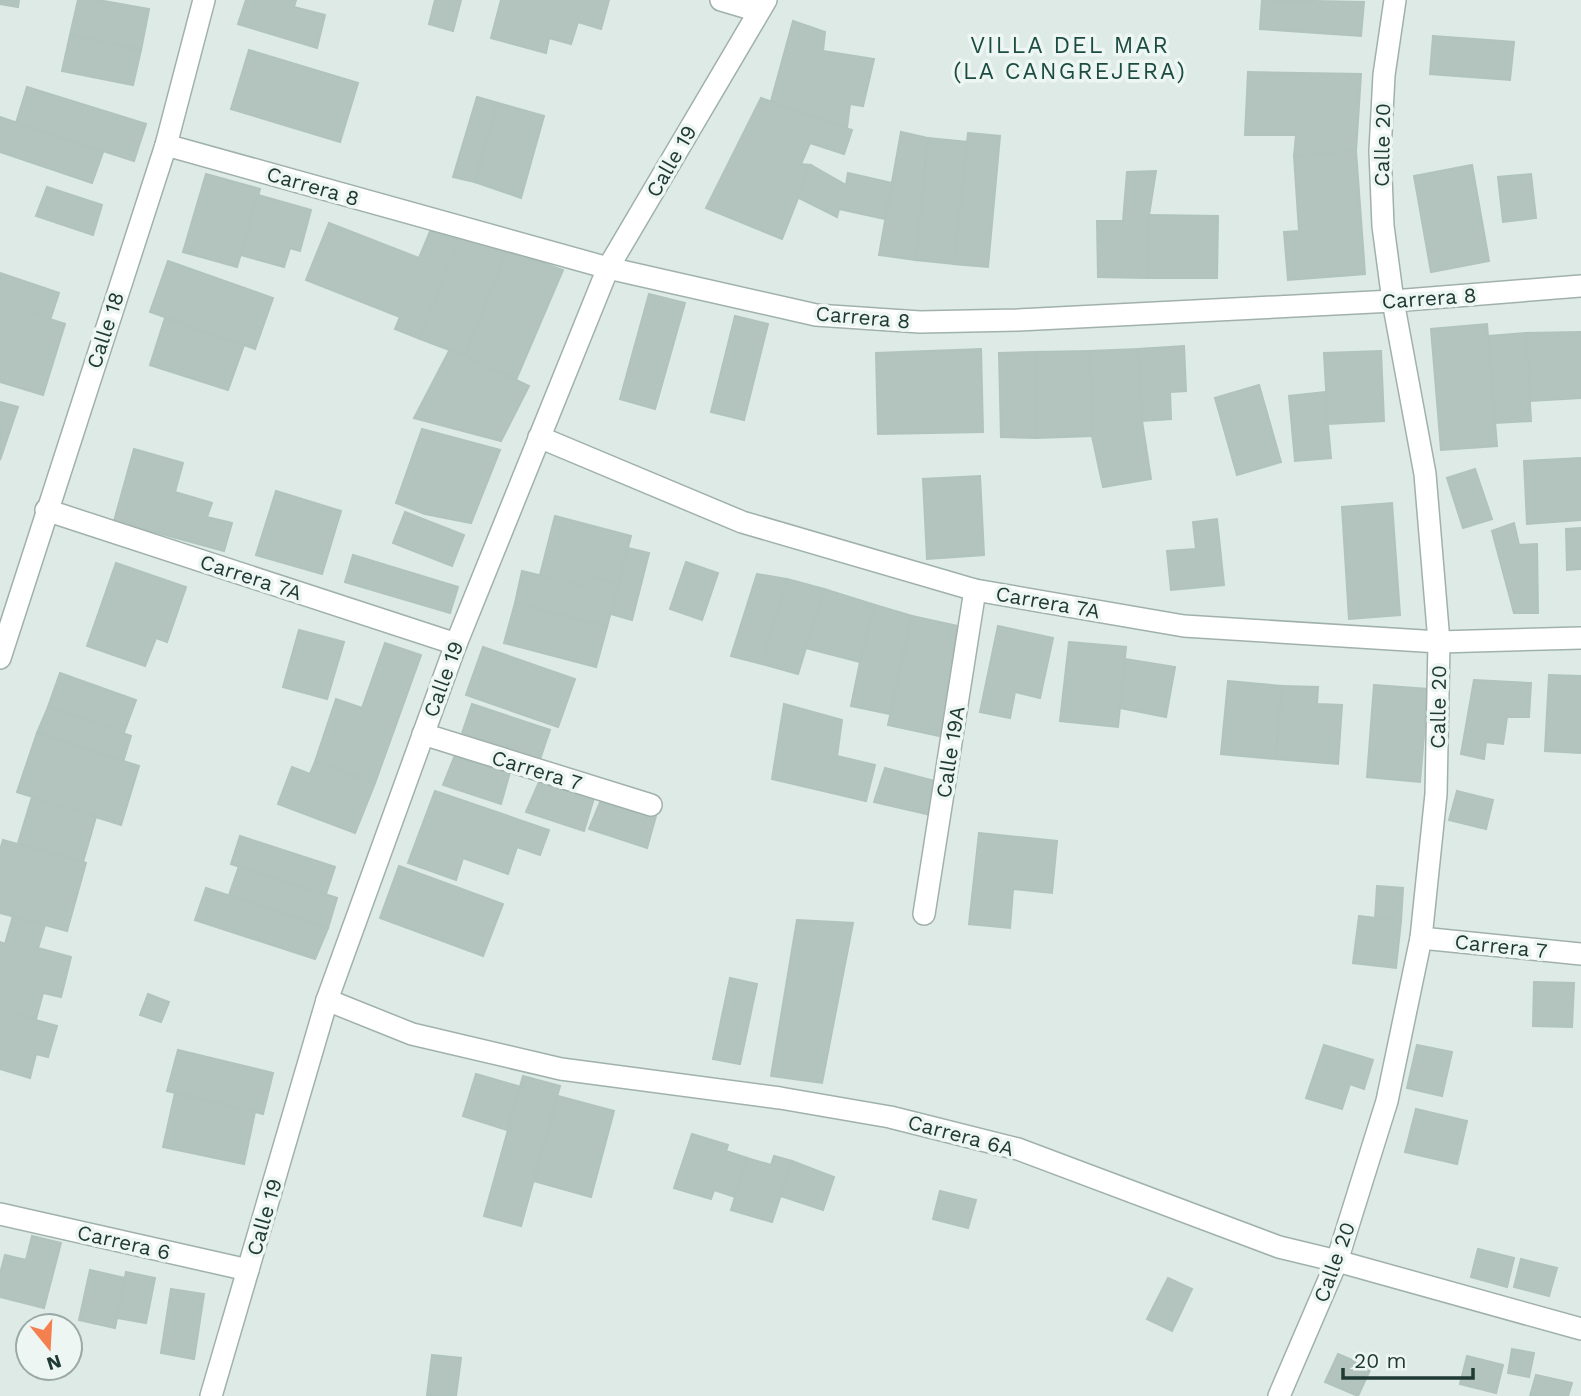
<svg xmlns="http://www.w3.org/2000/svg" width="1581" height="1396" font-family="'Work Sans',sans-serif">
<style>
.building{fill:#b3c4be;stroke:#b0c3bc;stroke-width:2}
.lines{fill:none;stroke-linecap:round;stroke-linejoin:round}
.minor-casing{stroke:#a0b1ac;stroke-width:24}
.minor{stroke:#fff;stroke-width:21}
.labels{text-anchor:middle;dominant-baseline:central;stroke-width:7;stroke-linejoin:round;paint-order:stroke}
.street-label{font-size:21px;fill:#1f3933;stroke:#edf6f2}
.neighbourhood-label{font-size:23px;letter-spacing:2px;fill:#1b4b41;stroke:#edf6f2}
</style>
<rect width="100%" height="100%" fill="#ddeae5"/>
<g class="building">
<polygon points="0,0 19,0 18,7 0,4"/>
<polygon points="78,0 98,0 149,9 141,50 70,35"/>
<polygon points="246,0 296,0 294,7 325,15 317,48 238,24"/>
<polygon points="435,0 461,0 453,31 429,24"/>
<polygon points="501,0 609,0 601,29 578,22 571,44 549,38 546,53 491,38"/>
<polygon points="1262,0 1364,2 1361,36 1260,29"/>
<polygon points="793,21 825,32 823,51 874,59 863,106 850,104 847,128 771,101"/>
<polygon points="70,35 141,50 133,85 62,71"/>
<polygon points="1433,36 1514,42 1510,80 1430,74"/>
<polygon points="249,50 358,83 340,142 231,109"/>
<polygon points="1248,72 1361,74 1356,151 1294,156 1296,135 1245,135"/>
<polygon points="27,87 146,124 134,161 16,123"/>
<polygon points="477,97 498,103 475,182 453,177"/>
<polygon points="761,98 852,130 844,154 810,143 801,164 811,165 782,239 706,208"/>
<polygon points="498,103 544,116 521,198 475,182"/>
<polygon points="0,117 103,152 92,183 0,152"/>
<polygon points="901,132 928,138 916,260 879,255"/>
<polygon points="968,133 1000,136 988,267 954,264"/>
<polygon points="928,138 967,142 954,264 916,260"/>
<polygon points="1356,151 1365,274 1288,280 1284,232 1299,231 1294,156"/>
<polygon points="811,165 846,185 848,173 892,183 885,219 839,209 837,217 797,197"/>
<polygon points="1472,165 1489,261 1431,272 1414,176"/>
<polygon points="1156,171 1149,215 1148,278 1098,277 1097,221 1123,221 1127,172"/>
<polygon points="206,174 260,189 237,267 183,252"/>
<polygon points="1531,174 1536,218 1503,222 1498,177"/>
<polygon points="47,187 102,205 93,235 36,216"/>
<polygon points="258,195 311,210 300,251 290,248 284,267 241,255"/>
<polygon points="1149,215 1218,216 1217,278 1148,278"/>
<polygon points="329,223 419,258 431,229 460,240 420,339 395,329 400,317 306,280"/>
<polygon points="462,232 507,250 465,356 420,339"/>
<polygon points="507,250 563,270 516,380 465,356"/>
<polygon points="168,261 273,298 255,349 150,312"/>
<polygon points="0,273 59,293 50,320 0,303"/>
<polygon points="649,294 685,303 655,409 620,399"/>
<polygon points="0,303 65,324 43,395 0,382"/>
<polygon points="735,316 768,324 744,420 711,412"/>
<polygon points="165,318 244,345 228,390 150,365"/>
<polygon points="1487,324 1497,446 1441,450 1431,329"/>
<polygon points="1581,332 1581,398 1530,401 1526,333"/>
<polygon points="1526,333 1531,421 1495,423 1489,336"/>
<polygon points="1184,346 1186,391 1170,392 1171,419 1142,421 1138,349"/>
<polygon points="450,349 529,386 501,441 414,418"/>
<polygon points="981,349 983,432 878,434 876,353"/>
<polygon points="1138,349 1142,421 1151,479 1103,487 1092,436 1090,351"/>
<polygon points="1090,351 1092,436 1037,438 1035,352"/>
<polygon points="1381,351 1384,421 1328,424 1324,353"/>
<polygon points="1035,352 1037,438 1001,437 999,353"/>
<polygon points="1259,385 1281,462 1237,475 1215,398"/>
<polygon points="1325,392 1331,458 1295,461 1289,396"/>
<polygon points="0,402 18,407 0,460"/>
<polygon points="422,429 500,450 471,523 425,514 396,503"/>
<polygon points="134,449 183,463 175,492 212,503 207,517 232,523 224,551 114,521"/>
<polygon points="1581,458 1581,520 1527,524 1524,461"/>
<polygon points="1475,469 1492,519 1463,528 1447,478"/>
<polygon points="980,476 984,555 927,559 923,479"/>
<polygon points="276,491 341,511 322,574 256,555"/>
<polygon points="1392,503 1400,615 1349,619 1342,507"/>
<polygon points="405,512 464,535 452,566 393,543"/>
<polygon points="555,516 631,536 618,584 587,576 584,586 540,575"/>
<polygon points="1217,519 1224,585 1171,590 1167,551 1196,549 1193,522"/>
<polygon points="1514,523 1519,545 1537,544 1538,613 1514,613 1492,531"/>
<polygon points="1581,528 1581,569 1567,570 1566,529"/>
<polygon points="628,548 649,553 632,620 611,614"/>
<polygon points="353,555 458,587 450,613 345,582"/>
<polygon points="686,562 718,573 702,620 670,609"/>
<polygon points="116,563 186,587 167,642 156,638 145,666 87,646"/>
<polygon points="522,571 584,586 587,576 618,584 607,627 515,603"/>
<polygon points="757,574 787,579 762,664 731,656"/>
<polygon points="787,579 824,589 798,674 762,664"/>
<polygon points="824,589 875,605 860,662 806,648"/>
<polygon points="515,603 607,627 596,667 504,643"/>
<polygon points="875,605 912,616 890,714 851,706 860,662"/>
<polygon points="912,616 967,628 944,737 888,725"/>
<polygon points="998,626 1053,638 1040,698 1015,692 1010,718 980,712"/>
<polygon points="299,630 344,642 327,699 283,687"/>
<polygon points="1069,642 1126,647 1118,727 1060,721"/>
<polygon points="385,643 421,655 375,783 315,762 336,699 362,708"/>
<polygon points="483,647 575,679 558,727 466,695"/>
<polygon points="1125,659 1175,667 1166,717 1120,708"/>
<polygon points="60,673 136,700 123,735 48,707"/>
<polygon points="1549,675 1581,676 1581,753 1545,751"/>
<polygon points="1474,680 1531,683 1529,717 1507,717 1503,744 1486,742 1484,759 1461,754"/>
<polygon points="1228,681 1282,686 1276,759 1221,754"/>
<polygon points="1374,685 1428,689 1420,782 1367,777"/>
<polygon points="1282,686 1318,687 1317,704 1342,705 1338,764 1276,759"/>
<polygon points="472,704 550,730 538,765 460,739"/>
<polygon points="784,704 842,720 837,756 875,765 866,801 772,779"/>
<polygon points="48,707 131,736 123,762 37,733"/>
<polygon points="37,733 139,766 121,825 17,792"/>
<polygon points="455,755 510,772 501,804 443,785"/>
<polygon points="315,762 375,783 355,833 278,804 292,767 310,774"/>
<polygon points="885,768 942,783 931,815 874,802"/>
<polygon points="539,782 594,798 584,831 526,812"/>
<polygon points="435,791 549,830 540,855 517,847 508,874 463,858 456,880 408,863"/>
<polygon points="1457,791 1493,800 1486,829 1449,820"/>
<polygon points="32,797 96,817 83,862 18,843"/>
<polygon points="601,800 656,816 647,848 589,829"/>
<polygon points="979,833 1057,841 1052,893 1013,889 1010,928 969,924"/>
<polygon points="240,836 335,867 326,894 231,864"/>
<polygon points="3,840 86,863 67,931 0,913 0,850"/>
<polygon points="239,866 337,898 328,928 229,895"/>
<polygon points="399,866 503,904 483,956 380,918"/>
<polygon points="1377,886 1403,888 1401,921 1375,919"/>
<polygon points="206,888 328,928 315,959 195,920"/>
<polygon points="13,916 45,925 38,948 71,957 61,997 43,993 36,1019 0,1010 0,942 5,944"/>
<polygon points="1359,916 1401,921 1396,968 1353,963"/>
<polygon points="797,920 853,923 822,1083 771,1076"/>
<polygon points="730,978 757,984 740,1064 713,1059"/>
<polygon points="1534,982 1574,983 1572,1027 1533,1026"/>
<polygon points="148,994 169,1002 161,1022 140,1015"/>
<polygon points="0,1010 57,1026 48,1057 36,1054 30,1078 0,1069"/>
<polygon points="1324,1045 1373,1060 1364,1089 1350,1084 1342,1109 1306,1098"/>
<polygon points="1417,1045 1452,1052 1442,1096 1407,1088"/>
<polygon points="178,1050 273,1073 263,1114 167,1091"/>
<polygon points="476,1074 521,1087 507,1130 463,1116"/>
<polygon points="523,1076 560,1086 521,1226 484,1216"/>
<polygon points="175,1093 255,1112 244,1164 163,1147"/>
<polygon points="558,1096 614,1111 591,1197 534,1181"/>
<polygon points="1416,1109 1467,1121 1457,1164 1405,1152"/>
<polygon points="692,1134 728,1145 726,1151 747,1158 735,1197 714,1190 711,1199 674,1188"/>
<polygon points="774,1156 792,1161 772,1222 731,1210 747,1158 771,1165"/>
<polygon points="792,1161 834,1177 823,1210 781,1196"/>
<polygon points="940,1191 976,1200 968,1228 933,1219"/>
<polygon points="32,1236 61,1243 44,1308 0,1297 0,1274 5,1255 26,1260"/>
<polygon points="1478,1249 1514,1258 1507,1287 1471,1277"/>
<polygon points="1521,1259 1557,1268 1549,1296 1514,1287"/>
<polygon points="90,1270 125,1278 115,1328 79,1320"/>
<polygon points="126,1272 155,1278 146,1323 117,1318"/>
<polygon points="1168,1278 1192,1289 1172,1331 1147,1319"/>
<polygon points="171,1289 204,1294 194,1359 161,1353"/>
<polygon points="1512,1349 1534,1353 1529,1377 1508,1373"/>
<polygon points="1338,1354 1371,1368 1358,1396 1325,1382"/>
<polygon points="432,1355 461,1358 456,1396 427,1395"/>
<polygon points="1467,1356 1503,1365 1496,1393 1460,1384"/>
<polygon points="1536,1375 1572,1383 1568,1396 1530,1396"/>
</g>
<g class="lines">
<defs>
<g id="minor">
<polyline points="721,0 758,11"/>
<polyline points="166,145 608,268 816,315 920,322 1018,320 1393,301 1581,286"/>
<polyline points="539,437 742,522 975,590 1184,626 1439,642 1581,638"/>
<polyline points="46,510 456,644"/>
<polyline points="0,658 166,145 204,0"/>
<polyline points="423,734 651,805"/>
<polyline points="924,914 975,590"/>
<polyline points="1421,938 1581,954"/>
<polyline points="327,1000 412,1034 561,1069 780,1098 890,1117 1018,1149 1279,1247 1337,1261 1581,1329"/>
<polyline points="0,1214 248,1270"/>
<polyline points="211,1396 327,1000 456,644 608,268 766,0"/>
<polyline points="1279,1396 1337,1261 1387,1101 1421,938 1436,794 1439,642 1425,474 1393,301 1383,226 1380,151 1384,75 1395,0"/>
</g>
</defs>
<use href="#minor" class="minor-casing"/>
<use href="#minor" class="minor"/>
</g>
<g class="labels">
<g class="street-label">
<text transform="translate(1382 145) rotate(-89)">Calle 20</text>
<text transform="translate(671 161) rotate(-60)">Calle 19</text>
<text transform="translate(313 186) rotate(16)">Carrera 8</text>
<text transform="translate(1429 298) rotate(-4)">Carrera 8</text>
<text transform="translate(863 317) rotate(5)">Carrera 8</text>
<text transform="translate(105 330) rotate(-72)">Calle 18</text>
<text transform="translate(251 577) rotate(18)">Carrera 7A</text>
<text transform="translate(1048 602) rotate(10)">Carrera 7A</text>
<text transform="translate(443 679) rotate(-70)">Calle 19</text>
<text transform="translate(1438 707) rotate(-89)">Calle 20</text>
<text transform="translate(950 752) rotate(-81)">Calle 19A</text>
<text transform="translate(537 770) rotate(17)">Carrera 7</text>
<text transform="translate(1501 946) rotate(6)">Carrera 7</text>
<text transform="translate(961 1135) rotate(15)">Carrera 6A</text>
<text transform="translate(264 1217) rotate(-74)">Calle 19</text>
<text transform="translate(124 1242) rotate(13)">Carrera 6</text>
<text transform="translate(1334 1262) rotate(-70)">Calle 20</text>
</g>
<g class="neighbourhood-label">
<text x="1070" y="45">VILLA DEL MAR<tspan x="1070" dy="26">(LA CANGREJERA)</tspan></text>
</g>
</g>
<g transform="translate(49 1347) rotate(162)"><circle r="33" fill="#edf6f2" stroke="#9baaa6" stroke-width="2"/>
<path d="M0-5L12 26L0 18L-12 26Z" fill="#f48050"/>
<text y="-10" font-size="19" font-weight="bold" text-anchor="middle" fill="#1f3933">N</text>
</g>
<path d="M1343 1368v10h130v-10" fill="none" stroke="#1f3933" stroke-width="3.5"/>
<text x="1354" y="1368" font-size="21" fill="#1f3933" stroke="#edf6f2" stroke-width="5" paint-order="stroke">20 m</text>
</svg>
